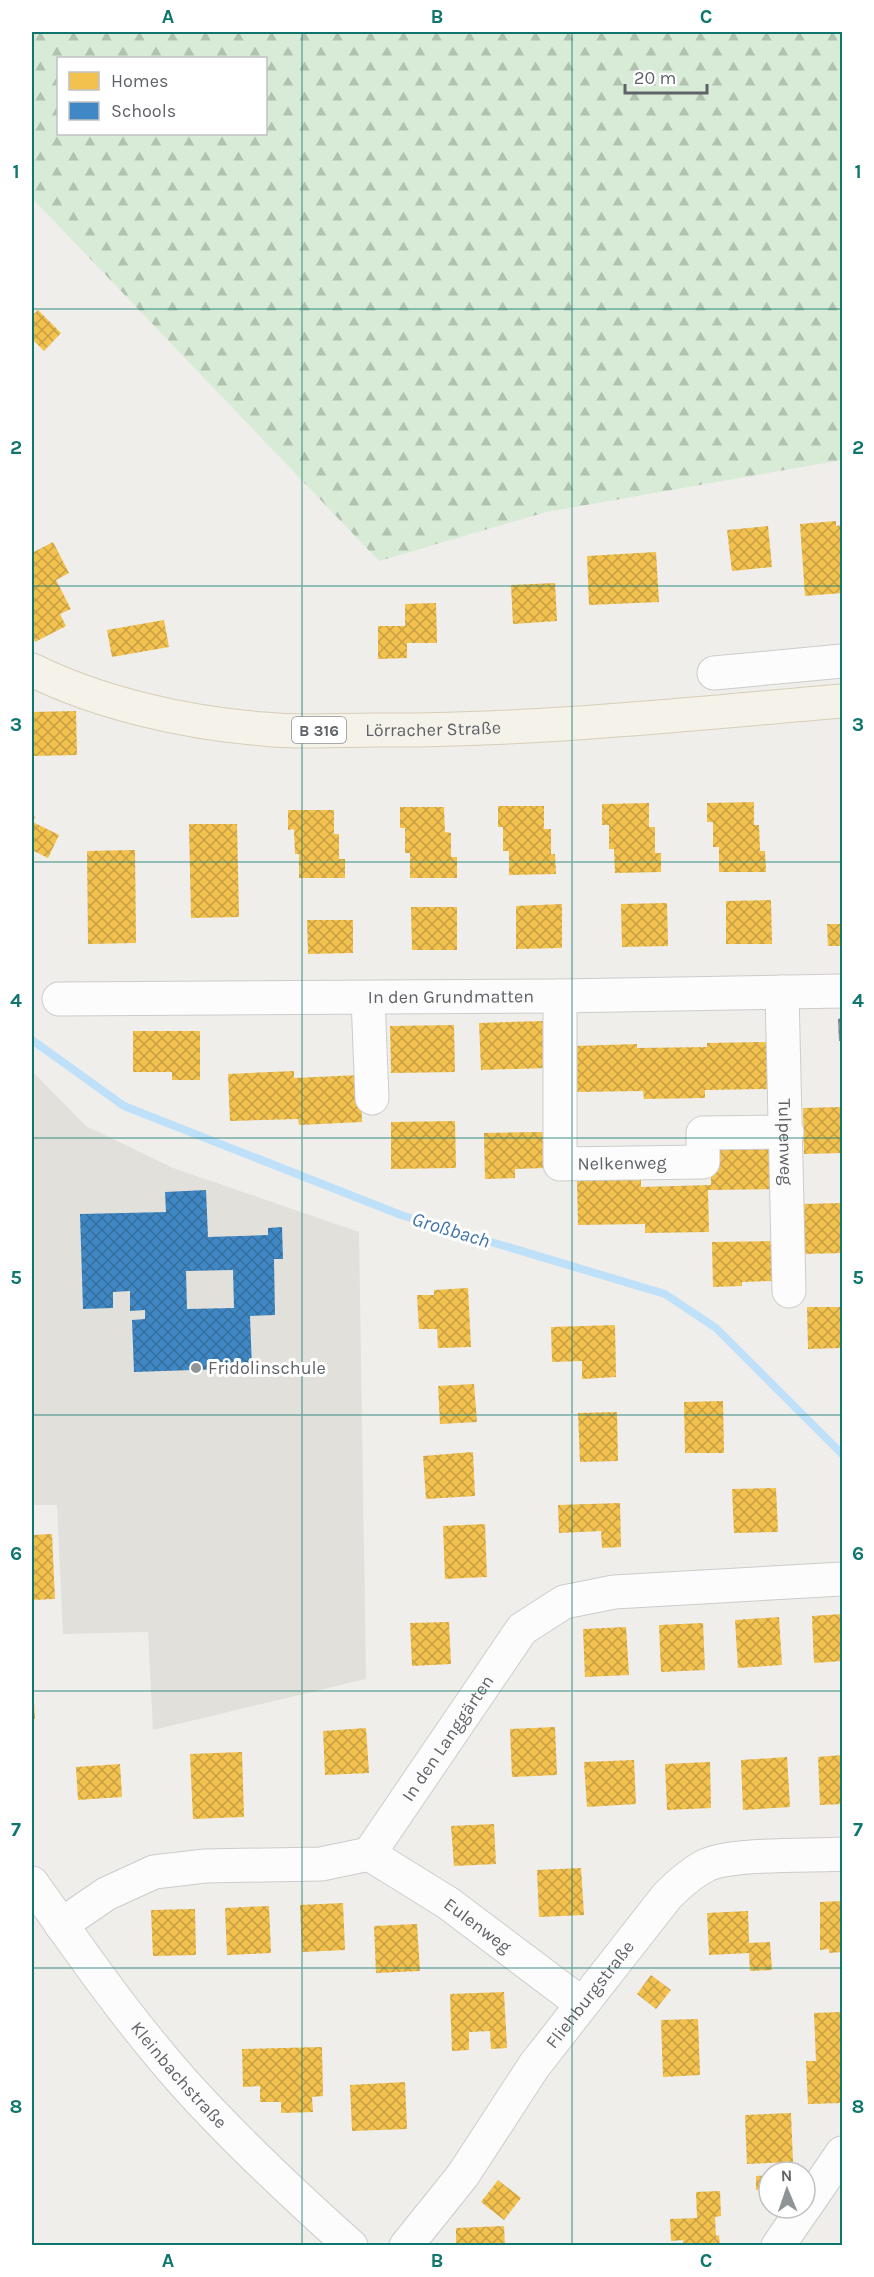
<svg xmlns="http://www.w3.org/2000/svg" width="874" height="2277" font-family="Karla,sans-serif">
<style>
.education{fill:#e2e0da}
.forest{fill:url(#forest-firs);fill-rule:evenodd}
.homes{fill:url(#homes-cross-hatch)}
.schools{fill:url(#schools-cross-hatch);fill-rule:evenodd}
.industry{fill:url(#industry-cross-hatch)}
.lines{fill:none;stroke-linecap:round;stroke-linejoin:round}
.stream{stroke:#bfe0f9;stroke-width:8}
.minor-casing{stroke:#cbcccc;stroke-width:35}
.major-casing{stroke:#d7ceb8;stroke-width:35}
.minor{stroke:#fdfcfc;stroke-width:33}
.major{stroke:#f4f2e9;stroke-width:33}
.grid{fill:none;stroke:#0f766e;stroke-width:1.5;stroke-opacity:0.55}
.poi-dot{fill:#919496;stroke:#fff;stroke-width:2}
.labels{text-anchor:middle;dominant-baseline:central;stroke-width:6;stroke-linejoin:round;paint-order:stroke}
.shield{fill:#fff;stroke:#8f9295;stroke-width:1.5}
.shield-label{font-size:16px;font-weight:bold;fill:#5f6368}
.street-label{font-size:18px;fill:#5f6368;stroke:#fff}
.poi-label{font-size:18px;fill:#5f6368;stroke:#fff;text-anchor:start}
.water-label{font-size:20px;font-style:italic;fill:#4174aa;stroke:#fff}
.neatline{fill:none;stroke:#0f766e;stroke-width:2}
.grid-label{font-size:20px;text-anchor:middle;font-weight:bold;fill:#0f766e}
</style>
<defs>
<pattern id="forest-firs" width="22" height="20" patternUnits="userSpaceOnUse" patternTransform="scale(1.5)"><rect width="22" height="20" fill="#d8ebd6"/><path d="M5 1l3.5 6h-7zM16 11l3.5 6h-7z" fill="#b2c2b1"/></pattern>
<pattern id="homes-cross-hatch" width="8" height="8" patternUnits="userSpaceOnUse" patternTransform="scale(1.5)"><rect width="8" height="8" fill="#f2c14e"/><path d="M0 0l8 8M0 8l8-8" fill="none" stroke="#c7a045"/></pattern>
<pattern id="schools-cross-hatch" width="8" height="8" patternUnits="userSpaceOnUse" patternTransform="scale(1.5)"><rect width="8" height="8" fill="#3f88c5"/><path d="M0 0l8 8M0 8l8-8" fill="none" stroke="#366e9c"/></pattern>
<pattern id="industry-cross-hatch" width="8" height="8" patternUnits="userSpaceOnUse" patternTransform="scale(1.5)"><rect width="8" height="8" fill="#8d8d92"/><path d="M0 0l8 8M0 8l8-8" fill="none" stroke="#76777b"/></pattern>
</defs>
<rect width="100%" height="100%" fill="#efeeea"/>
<polygon class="education" points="32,1071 86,1126 173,1168 359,1232 366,1679 153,1730 148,1632 63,1634 57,1505 32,1505"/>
<path class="forest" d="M32,32H842V460L546,512L379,561L32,198ZM58,58H266V134H58Z"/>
<g class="homes">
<polygon points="38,310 61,333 44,351 32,339 32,316"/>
<polygon points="836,521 836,526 842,525 842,560 840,561 842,593 805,596 800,524"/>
<polygon points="768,526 772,567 732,571 727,530"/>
<polygon points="53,542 69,573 56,580 71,609 60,614 66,626 35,642 32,635 32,553"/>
<polygon points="656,552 659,602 589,605 587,556"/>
<polygon points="555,583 557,621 513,624 511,585"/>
<polygon points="436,603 437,643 407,643 407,658 378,659 378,626 405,626 405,604"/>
<polygon points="164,620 169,647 112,657 107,630"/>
<polygon points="76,711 77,755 32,756 32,712"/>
<polygon points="754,802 754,825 759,825 760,851 765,851 766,872 719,872 719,847 713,847 713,822 707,822 707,803"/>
<polygon points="649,803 649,827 655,827 655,853 661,853 661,872 615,873 614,849 609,849 609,825 602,825 602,804"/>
<polygon points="498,806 544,806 544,829 551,829 551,854 555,854 556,874 509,875 509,851 503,851 503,827 498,827"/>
<polygon points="400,807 444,807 445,832 451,833 451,857 457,857 457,878 410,878 410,853 405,853 405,828 400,828"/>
<polygon points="288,810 334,810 334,834 339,834 339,859 345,859 345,878 299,878 299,854 295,854 294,829 288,830"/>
<polygon points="32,815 35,817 33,822 59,835 48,858 32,850"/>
<polygon points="189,824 237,824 239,917 191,918"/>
<polygon points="135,850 136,943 88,944 87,851"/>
<polygon points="771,900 772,944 726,944 726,901"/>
<polygon points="667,903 668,946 622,947 621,904"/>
<polygon points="562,904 562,948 516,949 516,906"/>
<polygon points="411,907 457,907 457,950 412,950"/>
<polygon points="307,920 353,920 353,953 308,954"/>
<polygon points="827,924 842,924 842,946 828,946"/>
<polygon points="545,1021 547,1068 481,1070 479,1023"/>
<polygon points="454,1025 455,1072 391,1073 390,1026"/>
<polygon points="133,1031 200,1031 200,1080 172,1080 172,1072 133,1072"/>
<polygon points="771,1042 772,1089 705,1090 705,1098 644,1099 643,1091 575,1092 574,1046 637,1044 637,1048 707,1047 707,1043"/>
<polygon points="294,1071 294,1078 360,1075 362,1122 299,1125 298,1119 230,1121 228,1074"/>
<polygon points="842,1107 842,1153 804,1154 803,1108"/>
<polygon points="455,1121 456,1168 391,1169 391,1122"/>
<polygon points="544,1132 544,1168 515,1169 515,1178 485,1179 484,1133"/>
<polygon points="774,1141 775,1189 708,1190 709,1232 645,1233 645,1224 578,1225 577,1180 641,1178 641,1187 711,1185 710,1142"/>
<polygon points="842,1203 842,1253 804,1254 803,1204"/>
<polygon points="772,1241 773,1281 742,1282 742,1286 713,1287 712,1242"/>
<polygon points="468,1288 471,1347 438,1348 437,1329 419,1329 417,1295 434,1295 434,1290"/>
<polygon points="807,1307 842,1307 842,1348 808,1349"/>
<polygon points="615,1325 616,1377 582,1379 582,1361 552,1362 551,1327"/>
<polygon points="474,1384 477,1422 440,1424 438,1386"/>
<polygon points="723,1401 724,1453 685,1453 684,1402"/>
<polygon points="617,1412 618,1461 580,1462 578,1413"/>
<polygon points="473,1452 475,1496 426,1499 423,1456"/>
<polygon points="776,1488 778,1532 734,1533 732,1489"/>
<polygon points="620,1503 621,1547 602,1548 601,1531 559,1533 558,1505"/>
<polygon points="485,1524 487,1577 445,1579 443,1526"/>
<polygon points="52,1534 55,1599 32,1600 32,1535"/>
<polygon points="842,1614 842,1661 814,1663 812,1616"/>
<polygon points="779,1617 782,1665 738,1668 735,1620"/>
<polygon points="449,1622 451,1664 412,1666 410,1623"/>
<polygon points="703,1623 705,1670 661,1672 659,1625"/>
<polygon points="626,1627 629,1675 585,1677 583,1629"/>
<polygon points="33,1685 35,1719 32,1719 32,1686"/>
<polygon points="555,1727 557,1775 512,1777 510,1729"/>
<polygon points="366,1728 369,1773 325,1775 323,1731"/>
<polygon points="242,1752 244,1817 193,1819 190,1754"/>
<polygon points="842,1755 842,1804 820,1805 818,1757"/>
<polygon points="787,1757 790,1807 743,1810 741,1760"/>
<polygon points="634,1760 636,1804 587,1807 584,1762"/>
<polygon points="710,1762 711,1808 667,1810 665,1764"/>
<polygon points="120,1764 122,1797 78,1800 76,1767"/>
<polygon points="494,1824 496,1864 454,1866 451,1826"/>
<polygon points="581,1868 584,1915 539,1917 537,1870"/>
<polygon points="842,1901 842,1952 829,1953 829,1949 820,1950 820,1902"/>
<polygon points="343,1903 345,1950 302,1952 300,1905"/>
<polygon points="269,1906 271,1953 227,1955 225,1908"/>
<polygon points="195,1909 196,1955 153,1956 151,1910"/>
<polygon points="748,1911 749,1943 770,1942 772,1970 750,1971 749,1953 709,1955 707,1913"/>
<polygon points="417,1924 420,1971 376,1973 374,1926"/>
<polygon points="651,1975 671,1990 656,2009 637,1994"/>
<polygon points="504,1992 507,2048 491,2049 490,2031 469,2032 469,2050 452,2051 450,1994"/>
<polygon points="842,2012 842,2103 808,2104 806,2061 816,2061 814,2013"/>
<polygon points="698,2019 700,2075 663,2077 661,2020"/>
<polygon points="322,2047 323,2096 312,2097 313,2112 281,2113 281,2102 260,2102 260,2086 243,2087 242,2049"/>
<polygon points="405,2082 407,2129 352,2131 350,2085"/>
<polygon points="791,2113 793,2162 747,2164 745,2115"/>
<polygon points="769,2175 769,2189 756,2190 756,2176"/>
<polygon points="498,2180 521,2198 504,2220 481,2202"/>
<polygon points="720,2191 721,2216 715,2217 716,2236 719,2235 720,2246 683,2246 683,2240 671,2241 670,2219 697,2218 696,2192"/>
<polygon points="504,2226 505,2246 456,2246 456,2228"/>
</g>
<path class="schools" d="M206,1190L208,1237L268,1235V1228L282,1227L283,1259H274L275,1315L250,1316L252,1368L134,1372L132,1320L145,1319V1310L130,1311V1291L113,1292V1308L83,1309L80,1214L166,1212L165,1192ZM233,1270L234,1308L187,1309L186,1271Z"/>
<polygon class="industry" points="842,1018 842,1041 839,1041 838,1019"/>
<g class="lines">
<polyline class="stream" points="32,1040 124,1106 401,1215 665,1294 716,1328 842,1454"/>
<defs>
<g id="minor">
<polyline points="714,673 842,661"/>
<path id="s1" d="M782,992L789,1291"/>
<path id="s2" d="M560,996V1164L703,1162V1133L787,1132"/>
<polyline points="368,998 372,1098"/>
<path id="s3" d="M59,999L560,996L842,991"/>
<path id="s4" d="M369,1854L448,1903L582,2004"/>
<path id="s5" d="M32,1883C80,1951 128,2020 184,2083C236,2141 293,2194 351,2246"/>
<path id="s6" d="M61,1925L106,1894L154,1872L205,1866L321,1864L369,1854L522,1629L564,1602L614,1592L842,1579"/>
<polyline points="805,2207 842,2153"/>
<path id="s7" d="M406,2246L463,2175L534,2066L667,1896C679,1884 692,1872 707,1865C732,1853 812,1856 842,1854"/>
<polyline points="778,2246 804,2208"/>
</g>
<g id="major">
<path id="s8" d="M32,670C101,704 187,723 263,729C301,733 339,730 377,730C532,731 687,714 842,701"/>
</g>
</defs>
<use href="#minor" class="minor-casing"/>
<use href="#major" class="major-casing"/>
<use href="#minor" class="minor"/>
<use href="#major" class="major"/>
</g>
<path class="grid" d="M302,32V2246M572,32V2246M32,309H842M32,586H842M32,862H842M32,1138H842M32,1415H842M32,1691H842M32,1968H842"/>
<circle class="poi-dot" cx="196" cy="1368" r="6"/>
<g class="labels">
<rect class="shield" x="292" y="717" width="54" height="26" rx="4.5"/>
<g class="shield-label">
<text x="319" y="730">B 316</text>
</g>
<g class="street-label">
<text stroke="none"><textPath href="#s8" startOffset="410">Lörracher Straße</textPath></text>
<text stroke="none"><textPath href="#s3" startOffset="392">In den Grundmatten</textPath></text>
<text stroke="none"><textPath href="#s1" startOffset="150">Tulpenweg</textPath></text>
<text stroke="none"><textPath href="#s2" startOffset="230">Nelkenweg</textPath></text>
<text stroke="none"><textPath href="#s6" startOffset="464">In den Langgärten</textPath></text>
<text stroke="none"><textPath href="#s4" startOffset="130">Eulenweg</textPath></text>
<text stroke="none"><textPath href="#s7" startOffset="312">Fliehburgstraße</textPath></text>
<text stroke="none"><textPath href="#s5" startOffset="242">Kleinbachstraße</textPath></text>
</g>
<g class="poi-label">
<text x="208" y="1368">Fridolinschule</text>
</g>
<g class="water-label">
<text transform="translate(451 1230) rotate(17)">Großbach</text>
</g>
</g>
<rect width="874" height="2277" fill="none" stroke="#ffffff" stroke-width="66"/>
<rect x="57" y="57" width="210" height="78" fill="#ffffff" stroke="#bfc1c3" stroke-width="1.5"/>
<rect x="69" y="72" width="30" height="18" fill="#f2c14e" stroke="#bfc1c3" stroke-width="1.5"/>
<text x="111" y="87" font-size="18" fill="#5f6368">Homes</text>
<rect x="69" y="102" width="30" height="18" fill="#3f88c5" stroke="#bfc1c3" stroke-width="1.5"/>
<text x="111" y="117" font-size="18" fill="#5f6368">Schools</text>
<g transform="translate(787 2190) rotate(358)"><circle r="28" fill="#ffffff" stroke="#bfc1c3" stroke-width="1.5"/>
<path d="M0-4.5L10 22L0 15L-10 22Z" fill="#919496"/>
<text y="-9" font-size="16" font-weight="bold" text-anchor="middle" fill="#5f6368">N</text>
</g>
<path d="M625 84v9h82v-9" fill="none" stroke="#5f6368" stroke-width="3"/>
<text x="634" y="84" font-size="18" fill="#5f6368" stroke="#ffffff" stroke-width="4.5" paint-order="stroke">20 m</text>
<rect x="33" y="33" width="808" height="2211" class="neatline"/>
<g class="grid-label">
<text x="168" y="23">A</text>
<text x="437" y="23">B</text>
<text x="706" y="23">C</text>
<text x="16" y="178">1</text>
<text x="858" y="178">1</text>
<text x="16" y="454">2</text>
<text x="858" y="454">2</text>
<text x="16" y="731">3</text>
<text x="858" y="731">3</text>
<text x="16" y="1007">4</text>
<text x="858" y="1007">4</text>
<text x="16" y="1284">5</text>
<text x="858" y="1284">5</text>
<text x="16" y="1560">6</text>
<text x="858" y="1560">6</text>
<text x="16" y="1836">7</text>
<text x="858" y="1836">7</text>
<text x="16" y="2113">8</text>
<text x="858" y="2113">8</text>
<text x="168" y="2267">A</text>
<text x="437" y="2267">B</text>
<text x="706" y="2267">C</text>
</g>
</svg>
